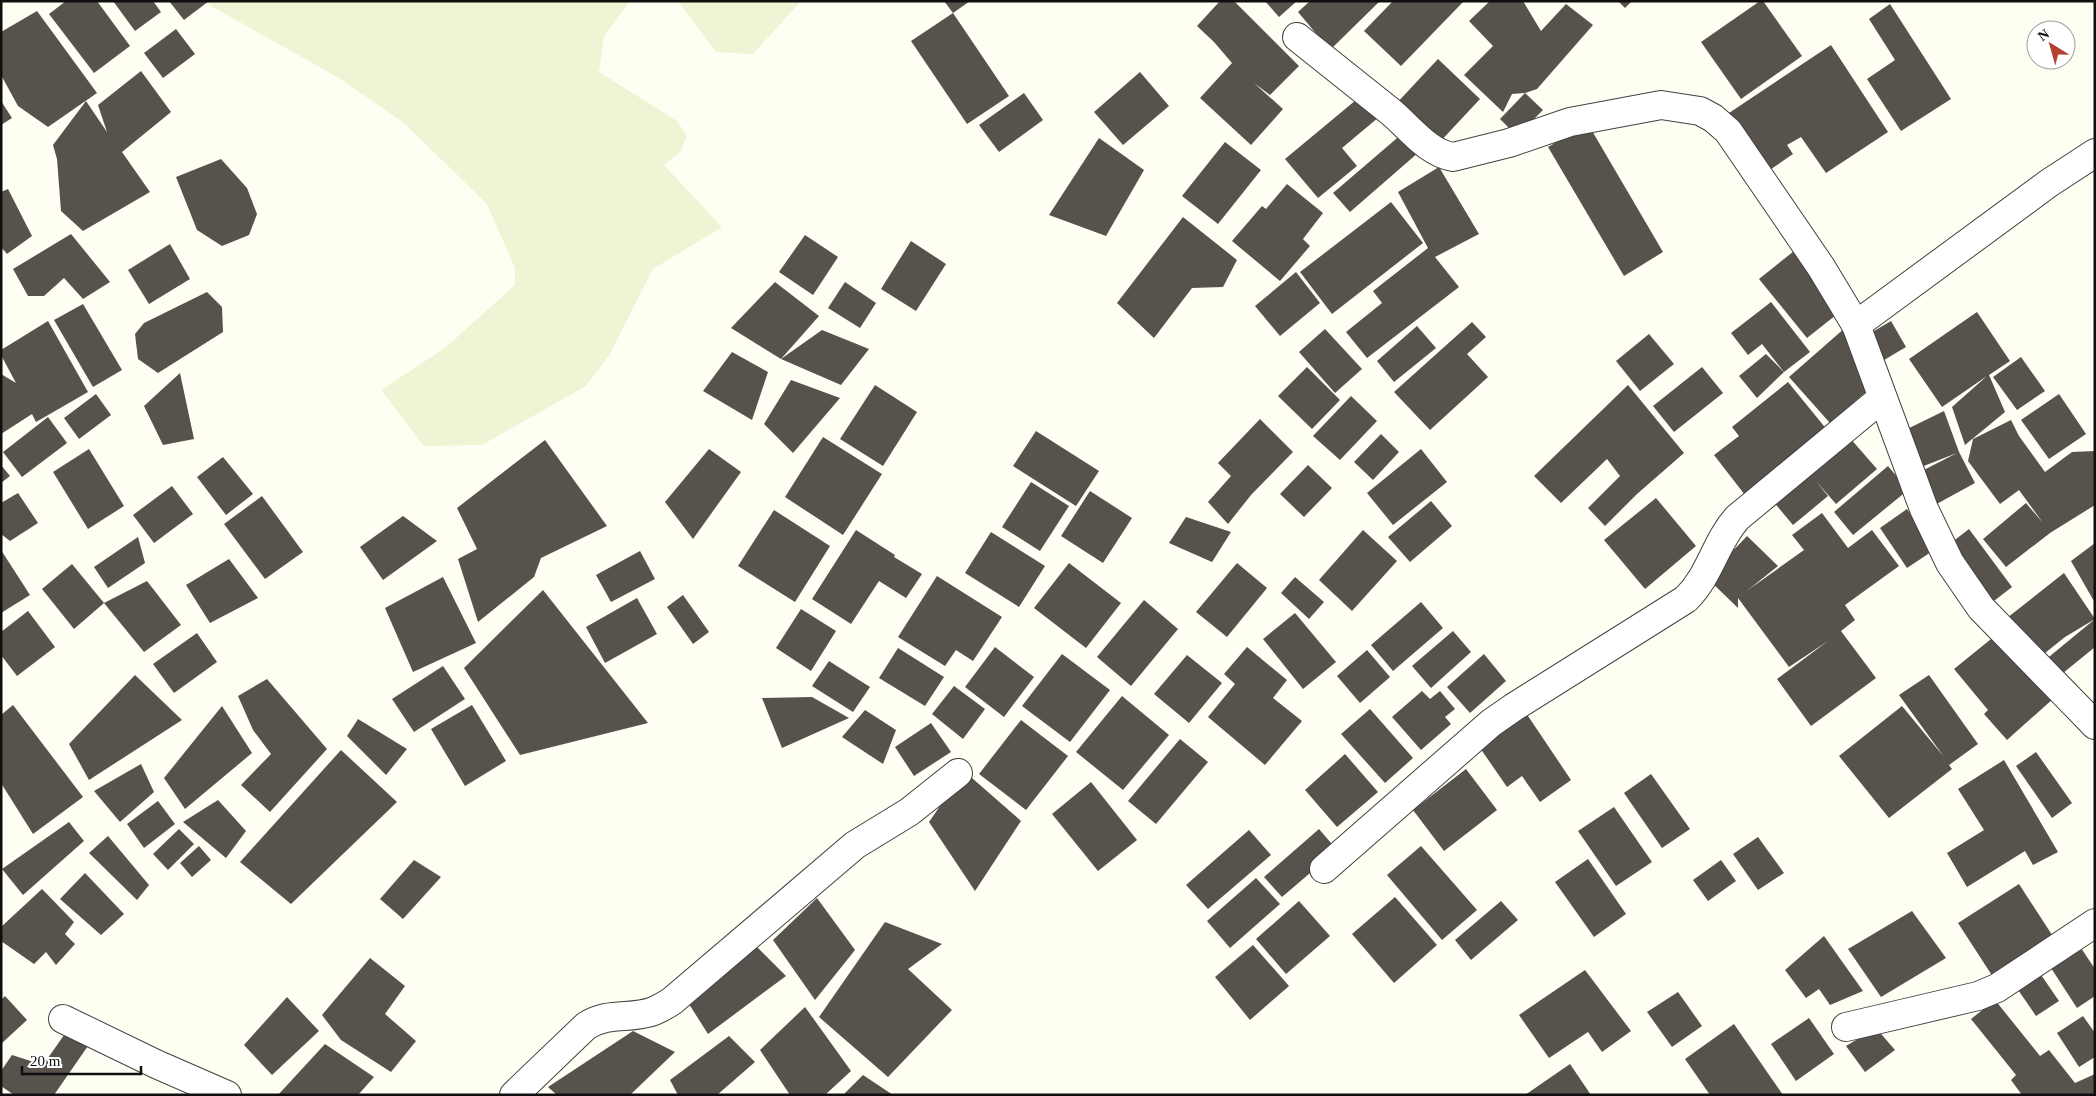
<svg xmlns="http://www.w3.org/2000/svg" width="2096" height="1096" font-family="Georgia,serif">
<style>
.farmland{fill:#f0f3d4}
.building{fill:#57524c}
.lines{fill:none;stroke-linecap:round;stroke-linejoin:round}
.minor-casing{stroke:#424242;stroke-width:30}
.minor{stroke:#fff;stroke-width:28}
</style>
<rect width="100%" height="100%" fill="#fefef3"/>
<g class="farmland">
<polygon points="202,1 630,1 604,36 599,72 677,121 687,136 680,152 664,165 722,227 653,269 610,354 586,386 482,445 424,446 381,390 445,348 515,285 515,268 487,204 404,123 339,78"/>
<polygon points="678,1 801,1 753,54 716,52"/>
</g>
<g class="building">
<polygon points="66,1 97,1 130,46 94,73 49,14"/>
<polygon points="113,1 153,1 161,12 135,31"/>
<polygon points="169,1 209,1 184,20"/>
<polygon points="944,1 970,1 953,13"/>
<polygon points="1220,1 1234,1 1299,66 1270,95 1254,83 1283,109 1251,145 1200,98 1232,63 1214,42 1197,26"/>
<polygon points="1265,1 1297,1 1279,17"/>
<polygon points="1310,1 1380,1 1330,50 1298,12"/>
<polygon points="1393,1 1464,1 1401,66 1364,31"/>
<polygon points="1490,1 1523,1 1541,31 1566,4 1593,25 1537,89 1525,93 1512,94 1503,112 1464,75 1493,46 1469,21"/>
<polygon points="1618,1 1632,1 1625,8"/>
<polygon points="1760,1 1763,1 1802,56 1741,99 1701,42"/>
<polygon points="1890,4 1951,99 1901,131 1867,79 1895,60 1869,19"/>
<polygon points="37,11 97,93 48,127 18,106 1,75 1,32"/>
<polygon points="953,13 1009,96 967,124 911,41"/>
<polygon points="176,29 195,54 163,78 144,53"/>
<polygon points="1831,45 1888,132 1826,173 1801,137 1787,145 1793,154 1761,176 1723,117"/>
<polygon points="1438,59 1480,99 1437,145 1394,106"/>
<polygon points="141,71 171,112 122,152 150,192 83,231 61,211 57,159 53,145 86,101 107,132 98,105"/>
<polygon points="1140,72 1169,106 1123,145 1094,112"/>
<polygon points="1024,93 1043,120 999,152 979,125"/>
<polygon points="1525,93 1543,110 1517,136 1500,119"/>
<polygon points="1362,95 1379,117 1342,148 1357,166 1318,198 1285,159"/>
<polygon points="1,101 12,118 1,125"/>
<polygon points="1588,124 1663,252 1624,276 1548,147"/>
<polygon points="1403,133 1419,152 1350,212 1333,193"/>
<polygon points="1099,138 1144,170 1106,236 1049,215"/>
<polygon points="1225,142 1261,170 1218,224 1182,196"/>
<polygon points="221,159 247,188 257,214 249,235 222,246 197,230 176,177"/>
<polygon points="1439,167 1479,234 1435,257 1459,287 1367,358 1346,332 1382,303 1373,291 1428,248 1398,192"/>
<polygon points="1287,184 1323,213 1303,239 1310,246 1280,281 1232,241 1262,206 1266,209"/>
<polygon points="8,189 32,236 7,254 1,247 1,192"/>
<polygon points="1391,202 1423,243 1332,314 1300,272"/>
<polygon points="1183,217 1237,260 1223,287 1192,288 1154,338 1117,303"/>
<polygon points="71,234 110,282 83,299 64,278 44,296 28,296 13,269"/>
<polygon points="805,235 838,257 813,295 779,272"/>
<polygon points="911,241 946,264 916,311 881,289"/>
<polygon points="170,244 190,279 149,304 128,270"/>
<polygon points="1794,251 1841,311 1807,338 1759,279"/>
<polygon points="1296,272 1320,303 1280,336 1255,306"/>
<polygon points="775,282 819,316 781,359 731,328"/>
<polygon points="845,282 876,303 860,328 828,308"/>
<polygon points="207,292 222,307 223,332 158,373 138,359 135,334 144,323"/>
<polygon points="1771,302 1810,352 1784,372 1762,344 1748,355 1731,333"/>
<polygon points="83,304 122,370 93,387 54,320"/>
<polygon points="1977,312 2010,361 1989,375 2005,412 1965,445 1952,407 1987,376 1942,407 1909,359"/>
<polygon points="48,321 88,392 36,422 32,414 1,434 1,374 16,383 1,355 1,350"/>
<polygon points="1891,321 1906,347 1879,363 1864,337"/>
<polygon points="1472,322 1486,337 1467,354 1488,377 1430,430 1394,392"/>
<polygon points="1417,326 1436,348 1394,382 1377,361"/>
<polygon points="1846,327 1868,390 1830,423 1789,377"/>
<polygon points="1325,329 1362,369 1335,393 1299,352"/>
<polygon points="822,330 869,349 841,385 781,359"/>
<polygon points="1649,334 1674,364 1640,391 1616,361"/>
<polygon points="732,352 768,372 752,420 703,391"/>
<polygon points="1766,354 1784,372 1757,398 1739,376"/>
<polygon points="2021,357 2045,391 2017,410 1993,377"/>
<polygon points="1307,367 1340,400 1312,429 1278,396"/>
<polygon points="1702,367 1723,393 1674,432 1653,406"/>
<polygon points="180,373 194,439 163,445 144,406"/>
<polygon points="791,380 840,398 793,453 764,424"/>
<polygon points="1788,382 1828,431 1745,495 1714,455 1739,436 1732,427"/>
<polygon points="875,385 917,412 883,466 840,439"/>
<polygon points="1628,385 1684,453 1637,494 1605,526 1588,508 1620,476 1607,459 1561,503 1534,476"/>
<polygon points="96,394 111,415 79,439 64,418"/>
<polygon points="2059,394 2086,434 2049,459 2021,420"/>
<polygon points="1351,396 1377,421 1340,460 1313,436"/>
<polygon points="1944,411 1959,452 1975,483 1933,506 1916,474 1957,453 1916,469 1899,433"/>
<polygon points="48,417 67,443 22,477 3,452"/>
<polygon points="1260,419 1293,452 1251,495 1228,524 1208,502 1231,476 1218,463"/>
<polygon points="2011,420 2019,436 2045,472 2072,452 2095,451 2095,505 2050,533 2006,567 1983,539 2026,503 2043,523 2019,490 2000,504 1968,461 1973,439"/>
<polygon points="1036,431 1099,471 1076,506 1013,466"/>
<polygon points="1381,434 1399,452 1373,480 1354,462"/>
<polygon points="823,437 882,474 843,535 785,497"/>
<polygon points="1849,437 1877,469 1836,504 1816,481 1828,496 1793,525 1772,500"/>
<polygon points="545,440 607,526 541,558 534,577 478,622 458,559 477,549 457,508"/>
<polygon points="89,449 124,506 88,529 53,472"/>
<polygon points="709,449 741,472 693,539 665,502"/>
<polygon points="1421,449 1447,482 1393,525 1367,493"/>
<polygon points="223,457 253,494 226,515 197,477"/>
<polygon points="1,465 10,476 1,483"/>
<polygon points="1308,465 1332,488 1304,517 1280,494"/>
<polygon points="1888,466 1908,490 1853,535 1834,512"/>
<polygon points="1031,482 1069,506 1040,551 1002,527"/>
<polygon points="172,486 193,514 154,543 133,515"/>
<polygon points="1090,491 1132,518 1103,563 1061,536"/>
<polygon points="18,493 38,523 10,541 1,534 1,503"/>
<polygon points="262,496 303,552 265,579 224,524"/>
<polygon points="1656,498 1696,546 1645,589 1604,540"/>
<polygon points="1431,501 1452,526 1410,562 1388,537"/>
<polygon points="1907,509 1934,550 1907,568 1880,528"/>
<polygon points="774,510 830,546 795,602 738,566"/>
<polygon points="1822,513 1848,548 1872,530 1899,566 1845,605 1855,620 1841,631 1876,678 1811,726 1777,679 1828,641 1789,667 1738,598 1738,608 1707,578 1747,536 1778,566 1748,590 1804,550 1792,535"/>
<polygon points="403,516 437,541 383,580 360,547"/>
<polygon points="1186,517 1231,532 1212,562 1169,543"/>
<polygon points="1969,529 2012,587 1990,604 1947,546"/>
<polygon points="856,530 895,555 894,557 922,574 906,598 879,581 851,624 812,599"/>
<polygon points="1363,530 1397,561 1352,611 1319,580"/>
<polygon points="991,532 1045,566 1019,607 965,573"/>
<polygon points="138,537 145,563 108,588 94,567"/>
<polygon points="2095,543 2095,603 2071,561"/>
<polygon points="1,550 30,595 1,613"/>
<polygon points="640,551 655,579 611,602 596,575"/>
<polygon points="229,559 258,598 210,623 186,585"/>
<polygon points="1069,563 1121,603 1086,648 1034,608"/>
<polygon points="1237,563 1267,588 1227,637 1196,612"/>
<polygon points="72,564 104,603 74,629 42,589"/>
<polygon points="2064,573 2095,619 2065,637 2040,657 2007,618"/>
<polygon points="937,576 1002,617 973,661 956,650 945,666 898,637"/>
<polygon points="443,577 476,643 413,672 385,608"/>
<polygon points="1295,577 1324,602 1309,619 1281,593"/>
<polygon points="147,581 181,625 144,652 104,603"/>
<polygon points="543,590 648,723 520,755 464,668"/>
<polygon points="683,595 709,632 693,644 667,607"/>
<polygon points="637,598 657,634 605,663 586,627"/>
<polygon points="1144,600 1178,629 1131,686 1097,657"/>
<polygon points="1421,602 1443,628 1393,671 1371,645"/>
<polygon points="801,609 836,631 811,671 776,648"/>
<polygon points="28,611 55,647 17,676 1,655 1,632"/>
<polygon points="1295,613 1336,662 1303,689 1263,639"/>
<polygon points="2095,619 2095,647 2057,678 2044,661"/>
<polygon points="1453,631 1471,652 1431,688 1412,666"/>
<polygon points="197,633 217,662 174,693 153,664"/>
<polygon points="1996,635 2054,698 2007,740 1984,714 1988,710 1954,669"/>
<polygon points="995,647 1034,677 1004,717 965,687"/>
<polygon points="1247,647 1287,680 1273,698 1302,721 1265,765 1208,717 1235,684 1224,674"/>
<polygon points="898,648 944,677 925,706 879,678"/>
<polygon points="1367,650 1390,677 1360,703 1337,676"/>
<polygon points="1062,654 1110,690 1070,742 1022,706"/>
<polygon points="1484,654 1506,681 1470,713 1447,687"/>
<polygon points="1187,655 1222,683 1189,723 1154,694"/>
<polygon points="829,661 870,687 853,712 812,686"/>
<polygon points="443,666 465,699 414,732 392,699"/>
<polygon points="135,675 182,720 89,780 69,744"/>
<polygon points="1929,675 1978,744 1949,765 1952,769 1889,818 1839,756 1902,706 1944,757 1899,695"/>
<polygon points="267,679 327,749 270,812 241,785 271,754 253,730 238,696"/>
<polygon points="954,686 985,709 963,739 932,714"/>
<polygon points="1422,691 1430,699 1440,691 1455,709 1445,717 1451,724 1421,750 1392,717"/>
<polygon points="1122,696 1169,735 1123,790 1076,752"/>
<polygon points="812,697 849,718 782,748 762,698"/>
<polygon points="13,705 83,797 33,834 1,783 1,715"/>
<polygon points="472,705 506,761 465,786 431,729"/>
<polygon points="222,706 252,753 185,809 164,778"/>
<polygon points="1370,709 1413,758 1385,783 1341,734"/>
<polygon points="865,710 896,730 883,764 842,737"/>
<polygon points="1526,713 1571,780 1540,802 1522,776 1507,787 1478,745"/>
<polygon points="358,719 407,749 386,775 347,736"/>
<polygon points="1021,720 1068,756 1026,810 979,774"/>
<polygon points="931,723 951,752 914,776 895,747"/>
<polygon points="1180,739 1208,762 1156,824 1128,801"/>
<polygon points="341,750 397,802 291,904 240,862"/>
<polygon points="2036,752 2072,803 2052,818 2016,766"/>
<polygon points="1345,754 1378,792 1337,827 1305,790"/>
<polygon points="2004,760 2058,852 2033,865 2025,851 1967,887 1947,853 1984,830 1958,789"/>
<polygon points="141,764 154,792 120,822 94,791"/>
<polygon points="1466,769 1497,810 1444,851 1413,810"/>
<polygon points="964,771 1021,821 975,891 929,822"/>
<polygon points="1651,774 1690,829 1662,848 1624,793"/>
<polygon points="1091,782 1137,840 1098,871 1052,814"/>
<polygon points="218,800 246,831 226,858 183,822"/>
<polygon points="158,801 175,824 144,848 127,824"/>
<polygon points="1614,807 1652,862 1616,886 1578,831"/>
<polygon points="69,822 84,841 23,895 2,869"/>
<polygon points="179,829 194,844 168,870 153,854"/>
<polygon points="1319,829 1337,850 1282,897 1264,877"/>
<polygon points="1249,830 1271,855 1208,909 1186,885"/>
<polygon points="108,836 149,885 137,900 89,853"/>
<polygon points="1758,837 1784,873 1758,890 1733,854"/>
<polygon points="199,846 211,860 192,877 180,863"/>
<polygon points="1421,846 1477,910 1442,940 1387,875"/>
<polygon points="1588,859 1626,914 1594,937 1555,882"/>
<polygon points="414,860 441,877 403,919 380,899"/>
<polygon points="1721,860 1736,881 1708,901 1693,880"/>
<polygon points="85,873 124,914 101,935 60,899"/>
<polygon points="1256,878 1280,904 1230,948 1207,921"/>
<polygon points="2019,884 2054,938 1993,977 1958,923"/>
<polygon points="42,889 74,922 65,934 75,944 56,965 46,952 34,964 1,941 1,927"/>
<polygon points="1395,897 1437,945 1394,983 1352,934"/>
<polygon points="817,898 855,950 815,1000 773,940"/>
<polygon points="1299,901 1330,936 1286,974 1256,939"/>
<polygon points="1501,901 1518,920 1471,960 1455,940"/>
<polygon points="1912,911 1946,958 1881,997 1848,949"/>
<polygon points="885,922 942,944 908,969 952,1010 888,1077 819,1017"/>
<polygon points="1824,936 1863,991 1830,1005 1819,989 1806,998 1785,970"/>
<polygon points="1253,945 1289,986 1250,1020 1215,977"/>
<polygon points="757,947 786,976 708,1034 689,1004"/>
<polygon points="2081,948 2095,969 2095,996 2077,1008 2051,968"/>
<polygon points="370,958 405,986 385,1014 416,1041 391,1072 341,1040 322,1015"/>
<polygon points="2037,969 2059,1001 2036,1016 2014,984"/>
<polygon points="1585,970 1631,1031 1602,1052 1588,1032 1549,1058 1519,1015"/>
<polygon points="1678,992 1702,1026 1672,1047 1647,1012"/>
<polygon points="5,996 27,1020 1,1044 1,1000"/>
<polygon points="287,997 319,1031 272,1075 244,1045"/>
<polygon points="1995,1000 2040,1056 2049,1050 2075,1083 2095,1074 2095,1095 2022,1095 2011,1080 2016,1075 1971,1019"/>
<polygon points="805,1007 851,1071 825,1095 790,1095 760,1050"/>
<polygon points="2083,1016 2095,1033 2095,1057 2079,1067 2057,1033"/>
<polygon points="1809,1018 1834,1054 1796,1081 1771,1044"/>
<polygon points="1734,1024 1783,1095 1710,1095 1685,1059"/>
<polygon points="69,1028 90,1043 54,1095 14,1095 1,1086 1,1071 12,1055 43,1065"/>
<polygon points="1876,1028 1895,1050 1865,1072 1846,1046"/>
<polygon points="633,1031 675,1052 630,1095 557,1095 548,1087"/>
<polygon points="729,1036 755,1062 717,1095 678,1095 670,1080"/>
<polygon points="325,1044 374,1077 358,1095 278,1095"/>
<polygon points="1570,1064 1591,1095 1525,1095"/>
<polygon points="863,1075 893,1095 843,1095"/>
</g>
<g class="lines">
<defs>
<g id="minor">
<path d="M1297,37C1328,62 1360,87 1391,112C1410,128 1428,153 1453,157L1509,143L1570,122L1661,105L1700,111L1713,118L1728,131L1821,267L1856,325"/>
<polyline points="2095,153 2049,183 1856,325 1924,509 1950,563 1981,608 2095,725"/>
<path d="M1324,869L1491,723L1514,707L1686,599C1711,574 1715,543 1737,518L1882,398"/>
<polyline points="63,1019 156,1064 227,1095"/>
<polyline points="1846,1027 1978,996 1997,988 2095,923"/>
<path d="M514,1095L586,1026C609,1011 631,1020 654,1011C661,1008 666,1005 672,1001L855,845L909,812L958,773"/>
</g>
</defs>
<use href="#minor" class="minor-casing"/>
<use href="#minor" class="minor"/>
</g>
<rect width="2096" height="1096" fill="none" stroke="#0f0f0f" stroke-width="5"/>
<g transform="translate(2051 45) rotate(323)"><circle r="24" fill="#ffffff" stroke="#9f9f9f"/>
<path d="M0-4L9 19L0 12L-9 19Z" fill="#b54032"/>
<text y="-8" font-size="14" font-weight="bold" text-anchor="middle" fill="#0f0f0f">N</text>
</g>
<path d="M22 1066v8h119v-8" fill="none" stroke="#0f0f0f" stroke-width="2.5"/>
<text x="30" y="1066" font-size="15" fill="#0f0f0f" stroke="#ffffff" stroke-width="4" paint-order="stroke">20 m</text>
</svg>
